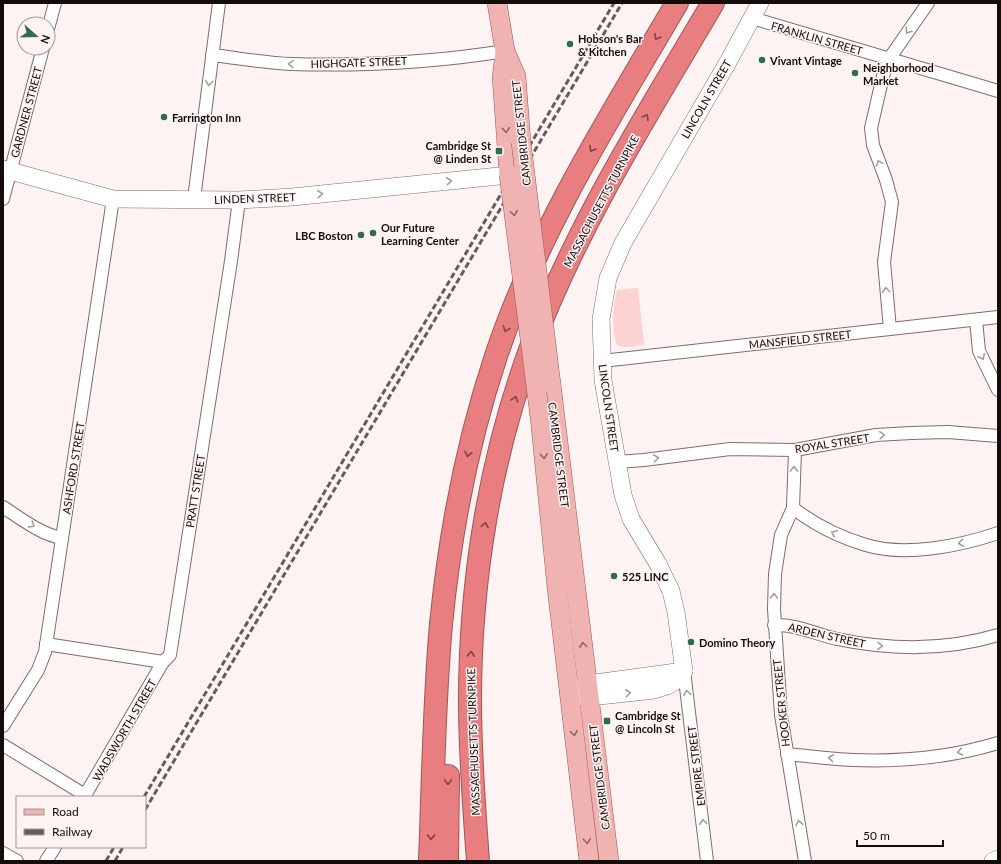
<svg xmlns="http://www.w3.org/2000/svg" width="1001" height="864" font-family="Lato,sans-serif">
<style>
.green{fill:#fcd3d1}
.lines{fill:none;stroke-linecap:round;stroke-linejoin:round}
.street-casing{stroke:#816b6a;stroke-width:14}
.secondary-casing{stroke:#816b6a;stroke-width:18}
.primary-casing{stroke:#9e5656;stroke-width:20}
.highway-casing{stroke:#9e5656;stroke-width:24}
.street{stroke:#fff;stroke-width:12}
.secondary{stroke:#fff;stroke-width:17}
.primary{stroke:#f1b2b2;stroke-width:19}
.highway{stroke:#e87e7f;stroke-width:22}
.rail{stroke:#655c5b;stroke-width:3;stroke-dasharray:6 3;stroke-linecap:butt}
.primary-bridge-casing{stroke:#9e5656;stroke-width:20;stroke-linecap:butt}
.primary-bridge{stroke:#f1b2b2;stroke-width:19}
.oneway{stroke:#a19e9d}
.oneway2{stroke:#7e4545}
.oneway3{stroke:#8e6767}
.poi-dot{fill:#326951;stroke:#fef3f3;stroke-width:1.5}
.labels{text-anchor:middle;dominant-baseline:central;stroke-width:3;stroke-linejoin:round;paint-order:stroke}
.poi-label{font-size:11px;font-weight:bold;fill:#140c0b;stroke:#fef3f3;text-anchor:start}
.street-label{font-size:11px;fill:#140c0b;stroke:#fef3f3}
</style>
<rect width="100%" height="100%" fill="#fef3f3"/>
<path class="green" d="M638,288L644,345C635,346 625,349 617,345C611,328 613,307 617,290Z"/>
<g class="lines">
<defs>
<g id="street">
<polyline points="752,18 998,91"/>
<polyline points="48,29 55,3"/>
<path d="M212,55C238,58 265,63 291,64C360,66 437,62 505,51"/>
<polyline points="3,199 43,48"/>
<polyline points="194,199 219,3"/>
<polyline points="976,320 979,351 998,390"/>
<polyline points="890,329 884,262 892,202 886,180 873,145 871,128 883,76 889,59 928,3"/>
<polyline points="602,361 998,317"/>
<polyline points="795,450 793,508 781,535 775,574 774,609 781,715 805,861"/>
<polyline points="617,462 644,460 730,449 795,450 876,435 911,433 948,432 998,436"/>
<path d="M3,507C20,518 42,535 62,538"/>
<path d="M793,508C815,525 839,537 866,545C905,557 960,546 998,533"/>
<path d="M774,625C796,624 815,634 837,639C890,650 945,651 998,635"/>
<polyline points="46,644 163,662 170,655 231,261 239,200"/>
<polyline points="684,671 707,861"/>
<polyline points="3,726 38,670 45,652 113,199"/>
<polyline points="3,745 85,795"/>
<path d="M787,754C809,756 831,759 853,760C902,762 952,757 998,743"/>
<polyline points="84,797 163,662"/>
<polyline points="3,853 17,861"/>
<polyline points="46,861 55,847"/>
</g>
<g id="secondary">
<polyline points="3,169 113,199 239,200 292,197 509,175"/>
<polyline points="577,690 588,684 684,671"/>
<polyline points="577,696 590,697 654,690 667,686 674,682 684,671 676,612 671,591 658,564 631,519 623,495 603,380 601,319 608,278 623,243 728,62 760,3"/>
<polyline points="993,861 998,859"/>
</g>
<g id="primary">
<polyline points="497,3 505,51 516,76 521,142"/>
<polyline points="505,53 502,77 509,175"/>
<polyline points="551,384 609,861"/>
<polyline points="540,417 557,588 589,861"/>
</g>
<g id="highway">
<path d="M430,861C433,782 434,703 441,624C450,533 467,443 496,356C538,230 610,117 677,3"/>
<polyline points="447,861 448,776"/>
<path d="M478,861C474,808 470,754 470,701C470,580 490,456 533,342C579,222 648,113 713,3"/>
</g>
</defs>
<use href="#street" class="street-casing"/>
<use href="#secondary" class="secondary-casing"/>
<use href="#primary" class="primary-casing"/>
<use href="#highway" class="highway-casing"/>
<use href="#street" class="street"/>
<use href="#secondary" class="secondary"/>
<use href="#primary" class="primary"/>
<use href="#highway" class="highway"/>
<g class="rail">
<polyline points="144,797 614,3"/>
<polyline points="145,810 622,3"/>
<polyline points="106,861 114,847"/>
<polyline points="115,861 123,847"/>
</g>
<defs>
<g id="primary-bridge">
<polyline points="521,142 551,384"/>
<polyline points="509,175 540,417"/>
</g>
</defs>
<use href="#primary-bridge" class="primary-bridge-casing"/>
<use href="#primary-bridge" class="primary-bridge"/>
</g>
<defs><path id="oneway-chevron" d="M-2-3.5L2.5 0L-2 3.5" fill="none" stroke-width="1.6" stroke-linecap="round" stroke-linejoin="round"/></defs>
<g class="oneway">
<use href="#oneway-chevron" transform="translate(908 31) rotate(124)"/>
<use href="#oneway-chevron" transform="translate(291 64) rotate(-178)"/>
<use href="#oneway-chevron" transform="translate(209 83) rotate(97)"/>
<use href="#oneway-chevron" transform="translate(879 163) rotate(-110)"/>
<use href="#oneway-chevron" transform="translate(449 181) rotate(-6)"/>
<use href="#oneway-chevron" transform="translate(320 194) rotate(-5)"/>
<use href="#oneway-chevron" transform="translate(886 290) rotate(-95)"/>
<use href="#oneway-chevron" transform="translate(982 357) rotate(66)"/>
<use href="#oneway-chevron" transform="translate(882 435) rotate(-4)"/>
<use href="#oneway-chevron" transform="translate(656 458) rotate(-7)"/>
<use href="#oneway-chevron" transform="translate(794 469) rotate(-89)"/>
<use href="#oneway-chevron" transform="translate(32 525) rotate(32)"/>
<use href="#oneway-chevron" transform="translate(834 533) rotate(-155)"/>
<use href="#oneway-chevron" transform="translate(961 543) rotate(170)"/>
<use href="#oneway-chevron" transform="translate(774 596) rotate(-89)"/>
<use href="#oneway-chevron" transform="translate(880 646) rotate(3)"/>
<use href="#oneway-chevron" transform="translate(628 693) rotate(-6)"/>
<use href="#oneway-chevron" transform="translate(687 693) rotate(-97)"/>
<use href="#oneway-chevron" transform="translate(960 752) rotate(168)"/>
<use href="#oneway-chevron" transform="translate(831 758) rotate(-174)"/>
<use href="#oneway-chevron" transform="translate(703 822) rotate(-97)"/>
<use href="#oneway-chevron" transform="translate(799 823) rotate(-100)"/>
</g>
<g class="oneway2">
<use href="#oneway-chevron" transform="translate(657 37) rotate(120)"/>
<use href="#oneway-chevron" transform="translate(646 117) rotate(-60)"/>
<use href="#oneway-chevron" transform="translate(592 149) rotate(120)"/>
<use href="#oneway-chevron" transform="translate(506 329) rotate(110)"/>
<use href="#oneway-chevron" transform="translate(515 399) rotate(-73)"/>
<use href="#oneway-chevron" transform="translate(468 454) rotate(102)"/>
<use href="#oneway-chevron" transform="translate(485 525) rotate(-80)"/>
<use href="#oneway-chevron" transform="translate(471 654) rotate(-87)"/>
<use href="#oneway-chevron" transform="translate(448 782) rotate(90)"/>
<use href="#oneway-chevron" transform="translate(431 837) rotate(92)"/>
</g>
<g class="oneway3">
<use href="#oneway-chevron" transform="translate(506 130) rotate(86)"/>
<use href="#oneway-chevron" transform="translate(514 213) rotate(83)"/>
<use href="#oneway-chevron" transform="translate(544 456) rotate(84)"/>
<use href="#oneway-chevron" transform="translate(583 645) rotate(-97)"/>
<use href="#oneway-chevron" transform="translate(574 733) rotate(83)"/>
<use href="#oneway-chevron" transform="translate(587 841) rotate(85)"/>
</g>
<g class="poi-dot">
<circle cx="570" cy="44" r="4"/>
<circle cx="762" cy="60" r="4"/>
<circle cx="855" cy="73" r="4"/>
<circle cx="164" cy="117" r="4"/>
<rect x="495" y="147" width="8" height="8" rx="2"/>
<circle cx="373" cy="233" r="4"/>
<circle cx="361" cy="235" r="4"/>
<circle cx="614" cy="576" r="4"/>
<circle cx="691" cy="642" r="4"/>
<rect x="603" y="717" width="8" height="8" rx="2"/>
</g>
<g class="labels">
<g class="poi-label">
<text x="578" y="38">Hobson's Bar<tspan x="578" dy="13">&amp; Kitchen</tspan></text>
<text x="770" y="60">Vivant Vintage</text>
<text x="863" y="67">Neighborhood<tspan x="863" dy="13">Market</tspan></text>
<text x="172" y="117">Farrington Inn</text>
<text x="491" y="145" text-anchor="end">Cambridge St<tspan x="491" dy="13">@ Linden St</tspan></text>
<text x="381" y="227">Our Future<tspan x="381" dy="13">Learning Center</tspan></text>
<text x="353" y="235" text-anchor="end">LBC Boston</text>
<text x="622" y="576">525 LINC</text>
<text x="699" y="642">Domino Theory</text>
<text x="615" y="715">Cambridge St<tspan x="615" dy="13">@ Lincoln St</tspan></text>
</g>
<g class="street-label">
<text transform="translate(817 38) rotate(16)">FRANKLIN STREET</text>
<text transform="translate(359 62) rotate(-2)">HIGHGATE STREET</text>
<text transform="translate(706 99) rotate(-60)">LINCOLN STREET</text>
<text transform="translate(26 112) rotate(-75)">GARDNER STREET</text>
<text transform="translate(521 133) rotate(-96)">CAMBRIDGE STREET</text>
<text transform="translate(255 198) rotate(-2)">LINDEN STREET</text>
<text transform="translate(601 201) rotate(-62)">MASSACHUSETTS TURNPIKE</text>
<text transform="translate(800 339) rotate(-6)">MANSFIELD STREET</text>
<text transform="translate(609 408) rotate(82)">LINCOLN STREET</text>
<text transform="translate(832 443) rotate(-9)">ROYAL STREET</text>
<text transform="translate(559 455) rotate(83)">CAMBRIDGE STREET</text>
<text transform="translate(73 468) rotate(-81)">ASHFORD STREET</text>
<text transform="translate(195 491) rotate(-81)">PRATT STREET</text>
<text transform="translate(827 635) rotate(13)">ARDEN STREET</text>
<text transform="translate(781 703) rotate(-96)">HOOKER STREET</text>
<text transform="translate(124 730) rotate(-60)">WADSWORTH STREET</text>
<text transform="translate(473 742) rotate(-92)">MASSACHUSETTS TURNPIKE</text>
<text transform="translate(696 766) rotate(-97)">EMPIRE STREET</text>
<text transform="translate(599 777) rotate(-97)">CAMBRIDGE STREET</text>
</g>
</g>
<rect width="1001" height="864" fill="none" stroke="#140c0b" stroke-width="8"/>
<rect x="16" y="796" width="130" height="52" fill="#fef3f3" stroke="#a09796"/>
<rect x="24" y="809" width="20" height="6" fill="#f1b2b2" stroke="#a09796"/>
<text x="52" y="816" font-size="12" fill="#140c0b">Road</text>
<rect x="24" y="829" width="20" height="6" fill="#655c5b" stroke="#a09796"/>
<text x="52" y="836" font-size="12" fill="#140c0b">Railway</text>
<g transform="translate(36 36) rotate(110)"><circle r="19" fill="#fef3f3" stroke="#a09796"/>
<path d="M0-3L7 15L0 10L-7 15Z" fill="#326951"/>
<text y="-6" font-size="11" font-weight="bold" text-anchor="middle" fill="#140c0b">N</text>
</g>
<path d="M857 840v6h86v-6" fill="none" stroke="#140c0b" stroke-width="2"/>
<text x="863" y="840" font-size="12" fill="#140c0b" stroke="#fef3f3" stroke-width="3" paint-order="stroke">50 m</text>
</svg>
